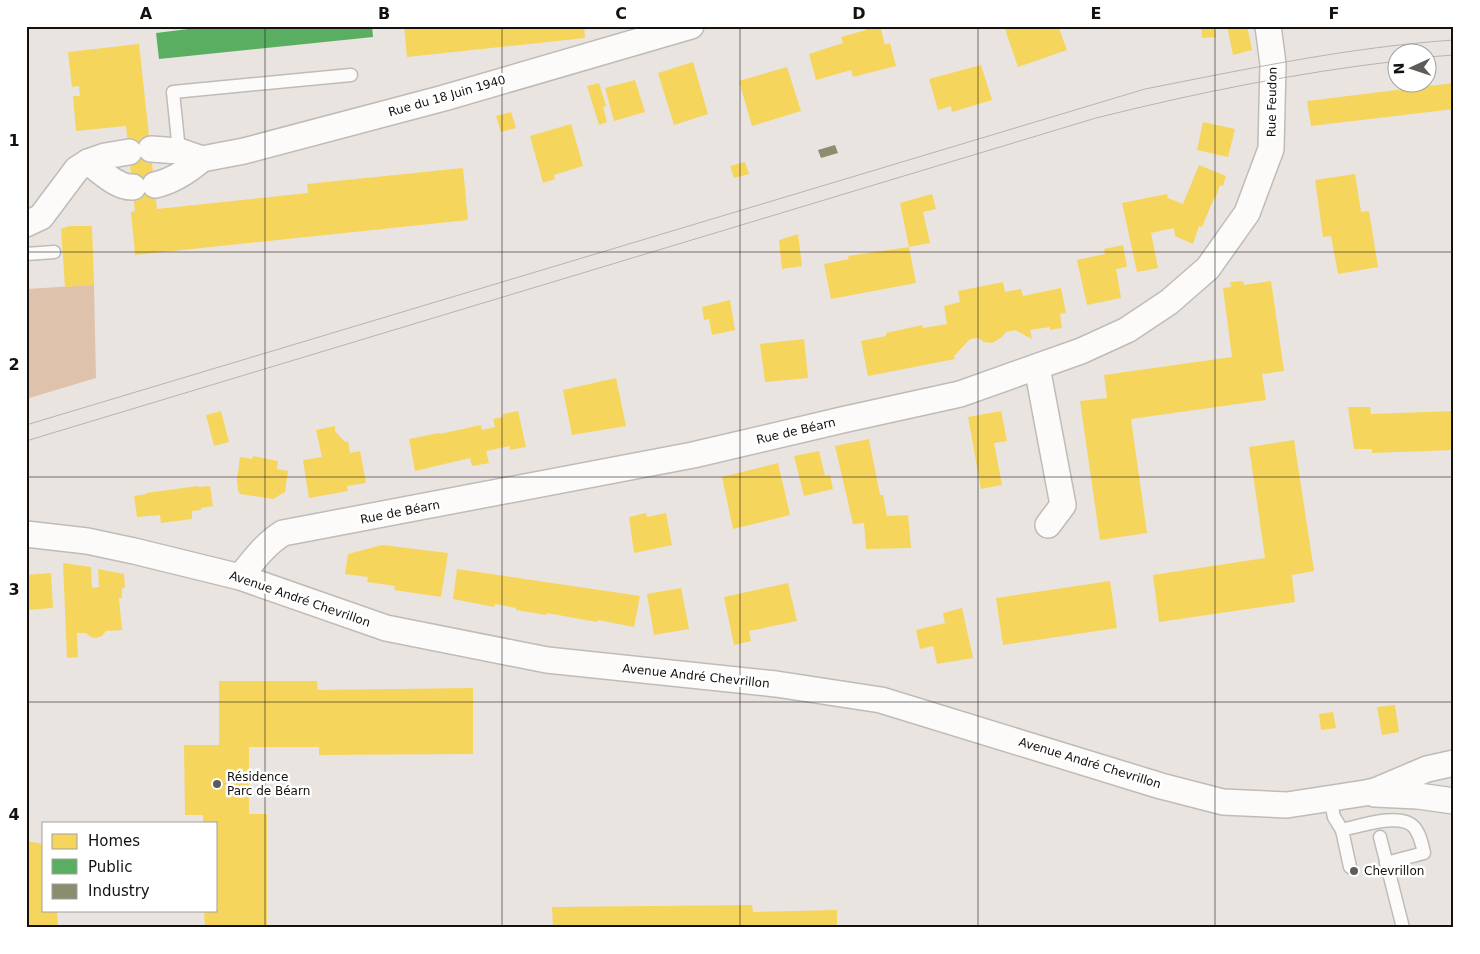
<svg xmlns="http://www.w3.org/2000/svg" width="1480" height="954" font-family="'DejaVu Sans',sans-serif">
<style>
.green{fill:#dfc2ac}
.homes{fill:#f6d55c}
.public{fill:#5aae61}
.industry{fill:#8c8c6e}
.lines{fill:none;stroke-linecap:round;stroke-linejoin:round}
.service-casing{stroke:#bfbbb7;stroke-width:15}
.minor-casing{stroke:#bfbbb7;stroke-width:28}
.service{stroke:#fcfbfa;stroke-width:12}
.minor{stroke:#fcfbfa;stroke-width:25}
.tram{stroke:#b5b4b4;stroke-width:1}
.grid{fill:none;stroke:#14110e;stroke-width:1;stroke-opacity:0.55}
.poi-dot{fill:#5f5b58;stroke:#fff;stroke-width:2}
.labels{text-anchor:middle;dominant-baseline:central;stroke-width:5;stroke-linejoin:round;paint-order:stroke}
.street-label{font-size:12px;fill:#14110e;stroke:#fff}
.poi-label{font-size:12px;fill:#14110e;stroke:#fff;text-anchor:start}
.neatline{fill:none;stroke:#14110e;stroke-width:2}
.grid-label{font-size:16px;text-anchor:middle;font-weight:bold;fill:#14110e}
</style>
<rect width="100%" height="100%" fill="#e9e4e0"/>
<polygon class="green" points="94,285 96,378 26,399 26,289"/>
<g class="homes">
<polygon points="404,26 584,26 585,38 407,57"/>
<polygon points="865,26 880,26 885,45 890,43 896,66 853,77 851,70 816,80 809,54 843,43 841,37 866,30"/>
<polygon points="1013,26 1058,26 1067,50 1018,67 1005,29"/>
<polygon points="1201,26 1215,26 1216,37 1202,38"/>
<polygon points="1227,26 1247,26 1252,50 1233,55"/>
<polygon points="139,44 157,209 308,193 307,184 463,168 468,220 135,255 131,212 135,211 126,126 76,131 73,96 80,96 79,86 72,87 68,52"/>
<polygon points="693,62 708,114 674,125 658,73"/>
<polygon points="981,65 992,100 952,112 951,106 938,110 929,79"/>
<polygon points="787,67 801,111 752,126 739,81"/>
<polygon points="635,80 645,112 614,121 605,88"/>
<polygon points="599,83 606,106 603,107 607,122 599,125 587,86"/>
<polygon points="1454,83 1454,109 1311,126 1307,101"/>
<polygon points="511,112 516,128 501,132 496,116"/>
<polygon points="1203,122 1235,129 1228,157 1197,150"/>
<polygon points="571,124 583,166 554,175 555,179 543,183 530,136"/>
<polygon points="745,162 749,174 734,178 730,166"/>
<polygon points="1199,165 1226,176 1223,186 1220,185 1215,199 1214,198 1202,227 1199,226 1193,244 1175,236 1174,228 1151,233 1158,268 1137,272 1122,203 1167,194 1168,198 1183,204"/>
<polygon points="1355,174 1361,212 1369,211 1378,267 1338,274 1331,236 1323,237 1315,180"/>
<polygon points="932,194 936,209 923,212 930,243 909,247 916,283 831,299 824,264 849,259 848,256 909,247 900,203"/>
<polygon points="69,226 92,226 94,285 65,287 61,229"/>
<polygon points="798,234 802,266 782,269 779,240"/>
<polygon points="1123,245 1127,267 1116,269 1121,298 1087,305 1077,260 1105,254 1104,249"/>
<polygon points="1243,281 1244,285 1271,281 1284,371 1262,374 1266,400 1131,419 1147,533 1100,540 1080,401 1107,398 1104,375 1232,357 1223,288 1231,287 1230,282"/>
<polygon points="1003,282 1005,292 1021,289 1023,296 1061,288 1066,313 1060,314 1062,328 1050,330 1050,327 1030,330 1032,339 1015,330 1006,332 1001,338 992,343 984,342 978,338 970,339 954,356 955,359 868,376 861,341 886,336 886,333 922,325 923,328 947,324 944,306 960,302 958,291"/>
<polygon points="730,300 735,330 712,335 709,319 704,320 702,307"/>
<polygon points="804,339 808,378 765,382 760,344"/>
<polygon points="616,378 626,426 572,435 563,390"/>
<polygon points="1348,407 1370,407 1371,414 1454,411 1454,450 1372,453 1372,449 1354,449"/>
<polygon points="221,411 229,442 214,446 206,415"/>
<polygon points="518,411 526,447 510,450 510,446 486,451 489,463 472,466 470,458 415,471 409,439 439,433 440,434 481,425 482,430 495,427 493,419 503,417 503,414"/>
<polygon points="1001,411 1007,441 994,443 1002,485 981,489 968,417"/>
<polygon points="335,426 335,431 345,442 348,441 350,453 360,451 366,483 347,486 348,491 309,498 303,460 322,457 316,430"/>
<polygon points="869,439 880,495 883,495 887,516 908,515 911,548 866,549 864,523 853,524 835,446"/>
<polygon points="1294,440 1314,571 1292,575 1295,602 1159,622 1153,575 1265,558 1249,447"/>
<polygon points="819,451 825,476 830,475 833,489 804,496 794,456"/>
<polygon points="253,456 278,461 277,469 288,471 285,492 273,499 240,494 238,491 237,480 240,457 252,459"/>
<polygon points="778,463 790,515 733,529 722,477"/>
<polygon points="198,486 198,487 210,486 213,506 201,508 201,510 192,511 192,519 161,523 160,515 137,517 134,496 147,494 146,493"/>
<polygon points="646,513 647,517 666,513 672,545 634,553 629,517"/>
<polygon points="382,545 448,553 441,597 394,590 395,586 367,582 368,577 345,574 348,554"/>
<polygon points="63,563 91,567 92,588 99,587 98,569 124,574 125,588 122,588 122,598 119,598 122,630 106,631 102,636 96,638 91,637 86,633 77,633 78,657 67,658"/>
<polygon points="457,569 640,596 634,627 598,620 597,622 547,613 546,615 516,610 516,608 495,604 494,607 453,599"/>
<polygon points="51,573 53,608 26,610 26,575"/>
<polygon points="1110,581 1117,628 1003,645 996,598"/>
<polygon points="788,583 797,621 749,631 751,641 734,645 724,597"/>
<polygon points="681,588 689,629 654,635 647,594"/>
<polygon points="962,608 973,658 937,664 933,646 920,649 916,630 945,623 943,613"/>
<polygon points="219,681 317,681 318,690 473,688 473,754 319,755 319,747 249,747 249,814 267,814 267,928 205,928 204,910 216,910 216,823 203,823 203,815 185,815 184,745 219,745"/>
<polygon points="1395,705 1399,732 1382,735 1377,707"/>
<polygon points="1333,712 1336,728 1321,730 1319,714"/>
<polygon points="26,841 44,844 44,910 57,910 58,928 26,928"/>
<polygon points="752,905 753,912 837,910 837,928 553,928 552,907"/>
</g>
<polygon class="public" points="213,26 372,26 373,37 159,59 156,33"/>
<polygon class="industry" points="835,145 838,153 821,158 818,150"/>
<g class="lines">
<defs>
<g id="service">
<polyline points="179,151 173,92 351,75"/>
<polyline points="26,254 54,252"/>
<polyline points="1330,799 1334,817 1342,830"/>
<polyline points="1380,837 1403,928"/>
<path d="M1350,867L1342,830C1360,826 1401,812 1414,827C1420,834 1422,844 1424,853L1386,863"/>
</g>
<g id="minor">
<polyline points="151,149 179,151 202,159 244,151 444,98 691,26"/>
<path d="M88,162C101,171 117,188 133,187"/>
<path d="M155,185C173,181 188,171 202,159"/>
<polyline points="26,224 41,217 77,169 88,162 105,156 129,152"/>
<polyline points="1037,367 1063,505 1048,525"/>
<polyline points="26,534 87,541 134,551 240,577 386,628 547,660 776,684 881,700 1161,786 1223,802 1287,805 1365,793 1375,791 1427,769 1454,763"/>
<path d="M240,577C253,561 265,544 283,533L693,455L842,420L960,394L1081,351L1127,330L1169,302L1208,268L1247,213L1271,149L1273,64L1268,26"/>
<polyline points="1375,794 1418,796 1454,801"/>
</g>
</defs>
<use href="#service" class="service-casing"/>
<use href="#minor" class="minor-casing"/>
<use href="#service" class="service"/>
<use href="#minor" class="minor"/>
<g class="tram">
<polyline points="1428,57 1454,55"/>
<path d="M26,425L1145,89C1247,69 1350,47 1454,40"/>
<path d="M26,441L1096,118C1196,93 1295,73 1398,61"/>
</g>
</g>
<path class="grid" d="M265,26V928M502,26V928M740,26V928M978,26V928M1215,26V928M26,252H1454M26,477H1454M26,702H1454"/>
<g class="poi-dot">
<circle cx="217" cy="784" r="5"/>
<circle cx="1354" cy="871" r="5"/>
</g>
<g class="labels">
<g class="street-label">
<text transform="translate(447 96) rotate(-16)">Rue du 18 Juin 1940</text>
<text transform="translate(1272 102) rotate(-89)">Rue Feudon</text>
<text transform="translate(796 431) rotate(-13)">Rue de Béarn</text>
<text transform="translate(400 512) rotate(-11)">Rue de Béarn</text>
<text transform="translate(300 599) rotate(19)">Avenue André Chevrillon</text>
<text transform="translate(696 676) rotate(6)">Avenue André Chevrillon</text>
<text transform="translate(1090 763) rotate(17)">Avenue André Chevrillon</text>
</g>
<g class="poi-label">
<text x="227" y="777">Résidence<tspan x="227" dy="14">Parc de Béarn</tspan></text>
<text x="1364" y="871">Chevrillon</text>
</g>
</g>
<rect width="1480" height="954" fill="none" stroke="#ffffff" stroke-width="55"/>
<rect x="42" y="822" width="175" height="90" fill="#ffffff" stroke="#a1a09f"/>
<rect x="52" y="834" width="25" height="15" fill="#f6d55c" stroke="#a1a09f"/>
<text x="88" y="846" font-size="15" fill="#14110e">Homes</text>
<rect x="52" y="859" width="25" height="15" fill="#5aae61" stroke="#a1a09f"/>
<text x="88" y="872" font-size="15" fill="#14110e">Public</text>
<rect x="52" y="884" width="25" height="15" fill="#8c8c6e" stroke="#a1a09f"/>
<text x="88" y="896" font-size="15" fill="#14110e">Industry</text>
<g transform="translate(1412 68) rotate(267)"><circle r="24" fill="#ffffff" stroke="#a1a09f"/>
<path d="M0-4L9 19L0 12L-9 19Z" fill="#5f5b58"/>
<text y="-8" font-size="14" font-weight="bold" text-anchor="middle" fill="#14110e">N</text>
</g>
<rect x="28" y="28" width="1424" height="898" class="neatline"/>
<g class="grid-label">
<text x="146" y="19">A</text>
<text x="384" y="19">B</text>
<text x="621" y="19">C</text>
<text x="859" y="19">D</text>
<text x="1096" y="19">E</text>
<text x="1334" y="19">F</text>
<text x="14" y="146">1</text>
<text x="14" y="370">2</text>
<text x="14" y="595">3</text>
<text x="14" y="820">4</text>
</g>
</svg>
